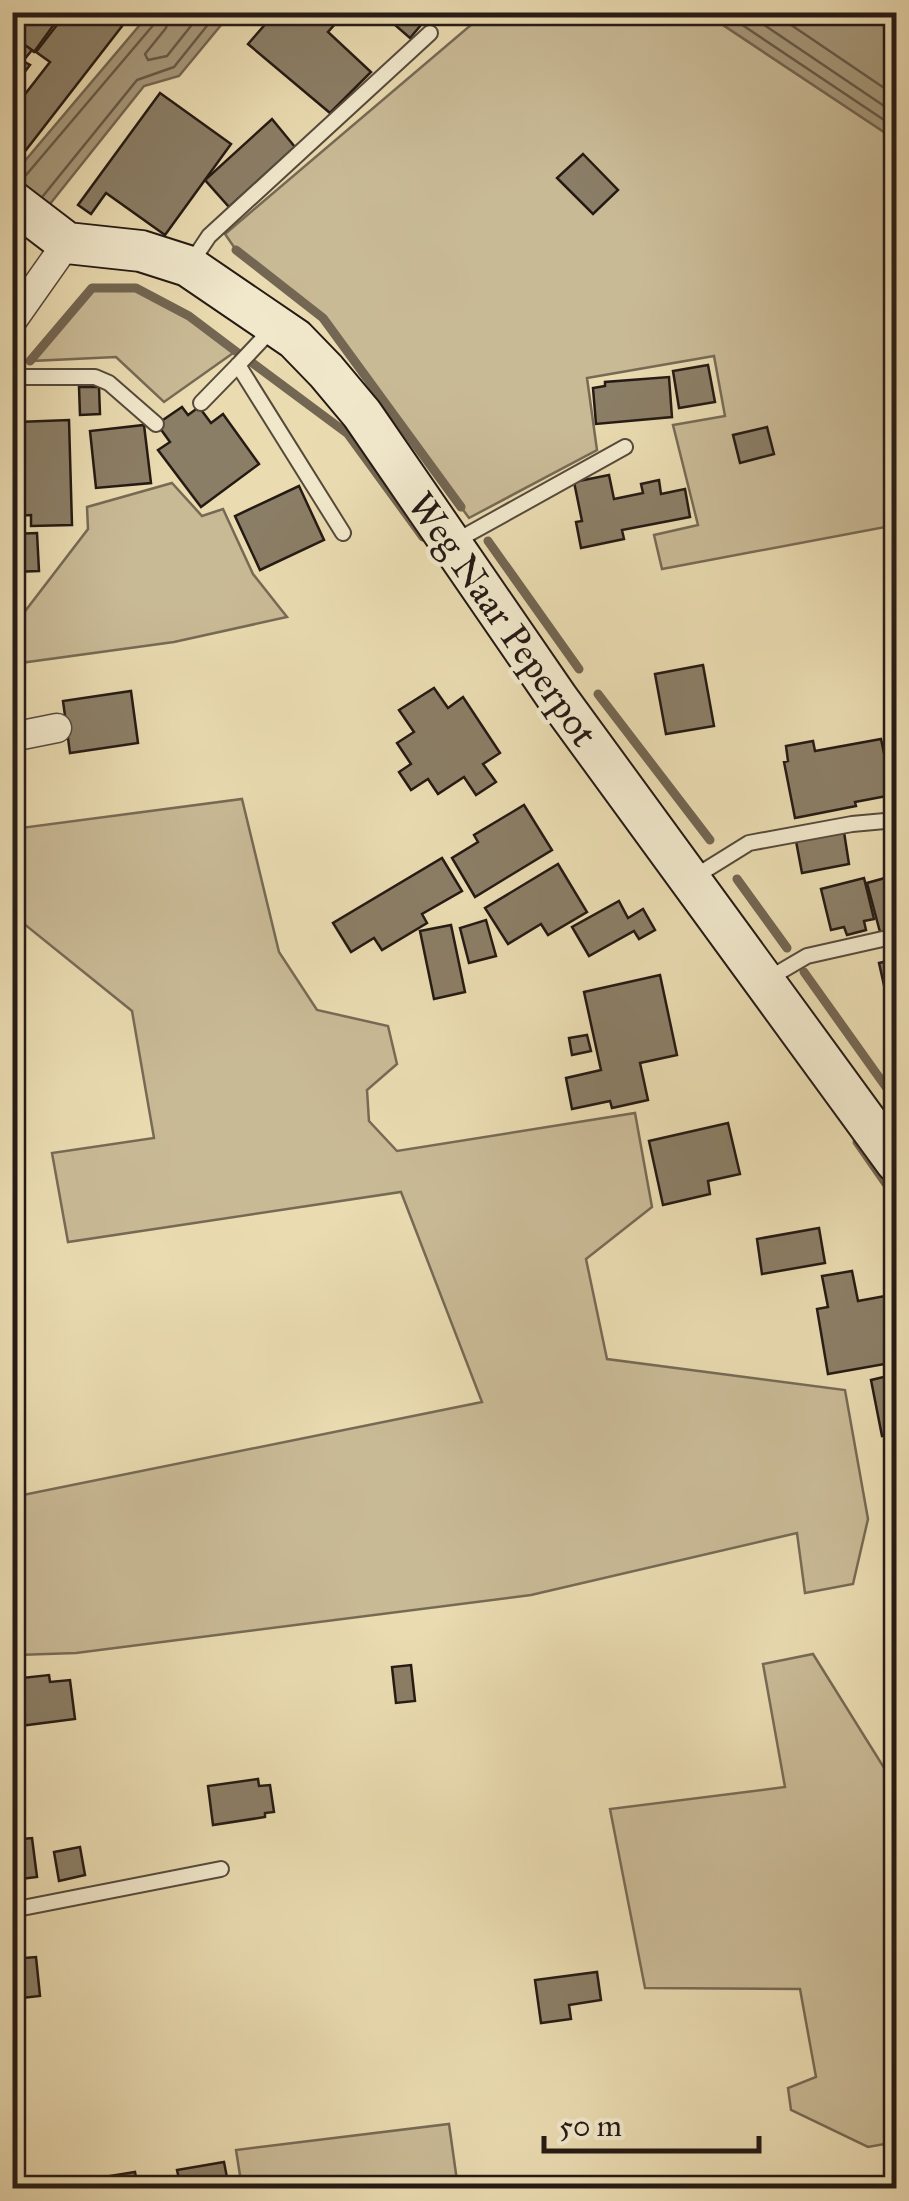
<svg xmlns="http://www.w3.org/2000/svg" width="909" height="2201" font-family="'IM FELL Great Primer',serif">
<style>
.green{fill:#c9ba96;stroke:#776a55;stroke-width:2.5}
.water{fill:#a7997c;stroke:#736652;stroke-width:2.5}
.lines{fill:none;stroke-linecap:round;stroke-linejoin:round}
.shore{stroke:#665a48;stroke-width:2.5}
.stream{stroke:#736652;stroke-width:9}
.building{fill:#8b7e66;stroke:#251a14;stroke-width:2.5}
.lane-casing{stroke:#564a3b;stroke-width:18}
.street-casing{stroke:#564a3b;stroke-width:31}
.secondary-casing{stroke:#251a14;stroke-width:44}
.lane{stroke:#f1e8cc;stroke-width:14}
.street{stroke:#f1e8cc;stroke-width:28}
.secondary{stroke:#f1e8cc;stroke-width:40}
.labels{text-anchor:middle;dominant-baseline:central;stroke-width:9;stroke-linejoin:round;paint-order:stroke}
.street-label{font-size:38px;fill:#251a14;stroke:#f1e8cc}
</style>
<rect width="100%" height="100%" fill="#eadbb1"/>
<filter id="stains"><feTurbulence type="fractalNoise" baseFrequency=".002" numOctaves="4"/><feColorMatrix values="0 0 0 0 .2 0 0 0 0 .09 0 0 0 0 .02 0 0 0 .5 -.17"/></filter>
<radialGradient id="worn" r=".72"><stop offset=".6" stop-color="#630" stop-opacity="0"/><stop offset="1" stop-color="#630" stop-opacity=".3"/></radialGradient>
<g class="green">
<polygon points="485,13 705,13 896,140 896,525 662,569 654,535 698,525 673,425 725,416 714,356 587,378 597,450 469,518 323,318 236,250 225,234"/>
<polygon points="92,288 136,288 189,316 236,351 164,402 116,357 30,361"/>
<polygon points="172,483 202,516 223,509 253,574 287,617 174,642 13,664 13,627 88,529 87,507"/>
<polygon points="242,799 279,952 317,1010 388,1026 397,1064 367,1090 369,1121 397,1151 635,1113 652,1207 586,1259 607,1359 845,1390 868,1519 853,1584 805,1593 797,1533 531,1595 76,1653 18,1655 13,1497 482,1402 401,1192 68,1242 52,1153 154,1138 132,1011 13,915 13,829"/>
<polygon points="813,1654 896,1787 896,2142 868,2147 791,2110 788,2088 816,2077 800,1989 645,1988 610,1809 785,1787 763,1664"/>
<polygon points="449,2124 458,2188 242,2188 236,2150"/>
</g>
<g class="water">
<polygon points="150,13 231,13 179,76 144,86 42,214 13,191 13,175"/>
<polygon points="705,13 896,13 896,140"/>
</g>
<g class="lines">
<g class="shore">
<polyline points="170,12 166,28 145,54 148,60 167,56 202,12"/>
<polyline points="723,12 896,128"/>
<polyline points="745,12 896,114"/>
<polyline points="772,12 896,96"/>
<polyline points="21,181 155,23 157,12"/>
<polyline points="43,196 137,80 174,67 218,12"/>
</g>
<g class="stream">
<polyline points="236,250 323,318 461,507"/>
<polyline points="30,361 92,288 136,288 189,316 242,356"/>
<polyline points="251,362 348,434 423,537"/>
<polyline points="488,541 579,669"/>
<polyline points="598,694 710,840"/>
<polyline points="737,879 787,948"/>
<polyline points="804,972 896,1101"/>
<polyline points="857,1142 896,1198"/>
</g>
</g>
<g class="building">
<polygon points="12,12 63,12 34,52 12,36"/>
<polygon points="67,12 133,12 26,150 12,140 12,111 50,62 36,52"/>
<polygon points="276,12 346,12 328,32 371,72 330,113 248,44"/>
<polygon points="380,12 432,12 410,38"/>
<polygon points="12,36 32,50 23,61 30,65 12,89"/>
<polygon points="160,93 231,144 165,235 106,193 91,214 78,205"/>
<polygon points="272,119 295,147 229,207 205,180"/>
<polygon points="583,154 618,190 593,214 557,178"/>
<polygon points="708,365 715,402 679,408 673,371"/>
<polygon points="669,377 672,417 596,424 593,388 605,386 605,382"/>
<polygon points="79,387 99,387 100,414 80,415"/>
<polygon points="182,407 188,415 199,407 211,423 223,414 259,464 201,507 158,450 170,442 157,424"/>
<polygon points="69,420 72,525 31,526 31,515 12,516 12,471 19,471 18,422"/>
<polygon points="144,425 151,483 96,488 90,431"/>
<polygon points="767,427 774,454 740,463 733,435"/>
<polygon points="609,475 614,499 643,493 641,484 659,480 661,494 685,489 690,517 622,530 624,539 581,548 576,522 582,521 574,482"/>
<polygon points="299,486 324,540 260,570 235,516"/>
<polygon points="37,533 39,571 12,572 12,534"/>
<polygon points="703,665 714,726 666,734 655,674"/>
<polygon points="434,688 448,708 463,697 500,753 483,764 496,782 476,795 464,777 438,794 428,779 411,790 399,772 411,764 397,743 414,732 399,710"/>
<polygon points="131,691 138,743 70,753 63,701"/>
<polygon points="881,739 884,753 894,751 896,782 890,783 892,795 855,802 856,806 795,818 784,762 788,761 786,746 813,741 815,751"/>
<polygon points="524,805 552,850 475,897 452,858 478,842 474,835"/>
<polygon points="844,832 849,864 802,873 796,841"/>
<polygon points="442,858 462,891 422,914 427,923 382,950 374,938 351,952 333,923"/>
<polygon points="558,864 587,912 548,935 541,924 508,944 485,908"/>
<polygon points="896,875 896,928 880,932 867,883"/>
<polygon points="864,878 874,919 864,921 866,930 847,935 844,927 831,930 821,889"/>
<polygon points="619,901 628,918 643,909 655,930 639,939 634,931 589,956 572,927"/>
<polygon points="486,920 496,956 469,963 460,928"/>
<polygon points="451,925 465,992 434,999 420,931"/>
<polygon points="896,959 896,1011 890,1012 879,963"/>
<polygon points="660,975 677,1055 640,1063 648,1100 612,1108 610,1101 572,1109 566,1078 601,1070 584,992"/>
<polygon points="587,1035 591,1051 572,1055 569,1038"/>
<polygon points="728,1123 740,1174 708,1181 710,1194 663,1205 649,1141"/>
<polygon points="819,1228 825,1263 762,1274 757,1239"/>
<polygon points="12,1261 20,1308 12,1310"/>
<polygon points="852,1271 858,1301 896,1294 896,1362 828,1374 817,1309 828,1307 822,1276"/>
<polygon points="896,1374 896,1433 882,1436 871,1380"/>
<polygon points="411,1665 415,1701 396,1703 392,1667"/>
<polygon points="49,1675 50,1682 70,1680 75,1719 12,1727 12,1679"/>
<polygon points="258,1779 259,1786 270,1785 274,1812 265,1813 265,1817 213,1825 208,1786"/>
<polygon points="32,1838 37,1877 12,1880 12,1840"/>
<polygon points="80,1847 85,1875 59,1881 54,1852"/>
<polygon points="12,1940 22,1940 24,1958 36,1957 40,1996 12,1999"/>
<polygon points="597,1972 601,2000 569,2005 571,2019 541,2023 535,1980"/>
<polygon points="224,2162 229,2188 181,2188 177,2170"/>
<polygon points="135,2172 138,2188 74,2188 73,2182"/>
</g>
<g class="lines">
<defs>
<g id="lane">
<polyline points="189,266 209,236 430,33"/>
<polyline points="272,329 238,365 343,533"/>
<polyline points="12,377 95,377 109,383 156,424"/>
<polyline points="201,403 238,365"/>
<polyline points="454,542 625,447"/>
<polyline points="691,879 749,843 852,824 896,820"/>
<polyline points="766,980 807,956 896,936"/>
<polyline points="12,1910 221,1869"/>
<polyline points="548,2188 553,2188"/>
</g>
<g id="street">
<polyline points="12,321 67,243"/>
<polyline points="12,737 57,728"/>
</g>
<polyline id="secondary" points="12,201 67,243 141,251 188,266 295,339 326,371 362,414 558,699 896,1162"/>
</defs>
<use href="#lane" class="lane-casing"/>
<use href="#street" class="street-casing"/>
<use href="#secondary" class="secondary-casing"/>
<use href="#lane" class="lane"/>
<use href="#street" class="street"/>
<use href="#secondary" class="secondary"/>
</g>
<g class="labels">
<g class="street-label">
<text transform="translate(503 619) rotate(55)">Weg Naar Peperpot</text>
</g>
</g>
<rect width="909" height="2201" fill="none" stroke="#eadbb1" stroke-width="50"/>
<rect x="15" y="15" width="879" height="2171" fill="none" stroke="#251a14" stroke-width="5"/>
<rect x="25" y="25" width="859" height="2151" fill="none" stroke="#251a14" stroke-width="2.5"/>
<path d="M544 2136v15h215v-15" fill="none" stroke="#251a14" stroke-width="5"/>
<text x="559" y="2136" font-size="30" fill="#251a14" stroke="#f1e8cc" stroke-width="8" paint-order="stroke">50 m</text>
<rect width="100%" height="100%" filter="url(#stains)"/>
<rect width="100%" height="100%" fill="url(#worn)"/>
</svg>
